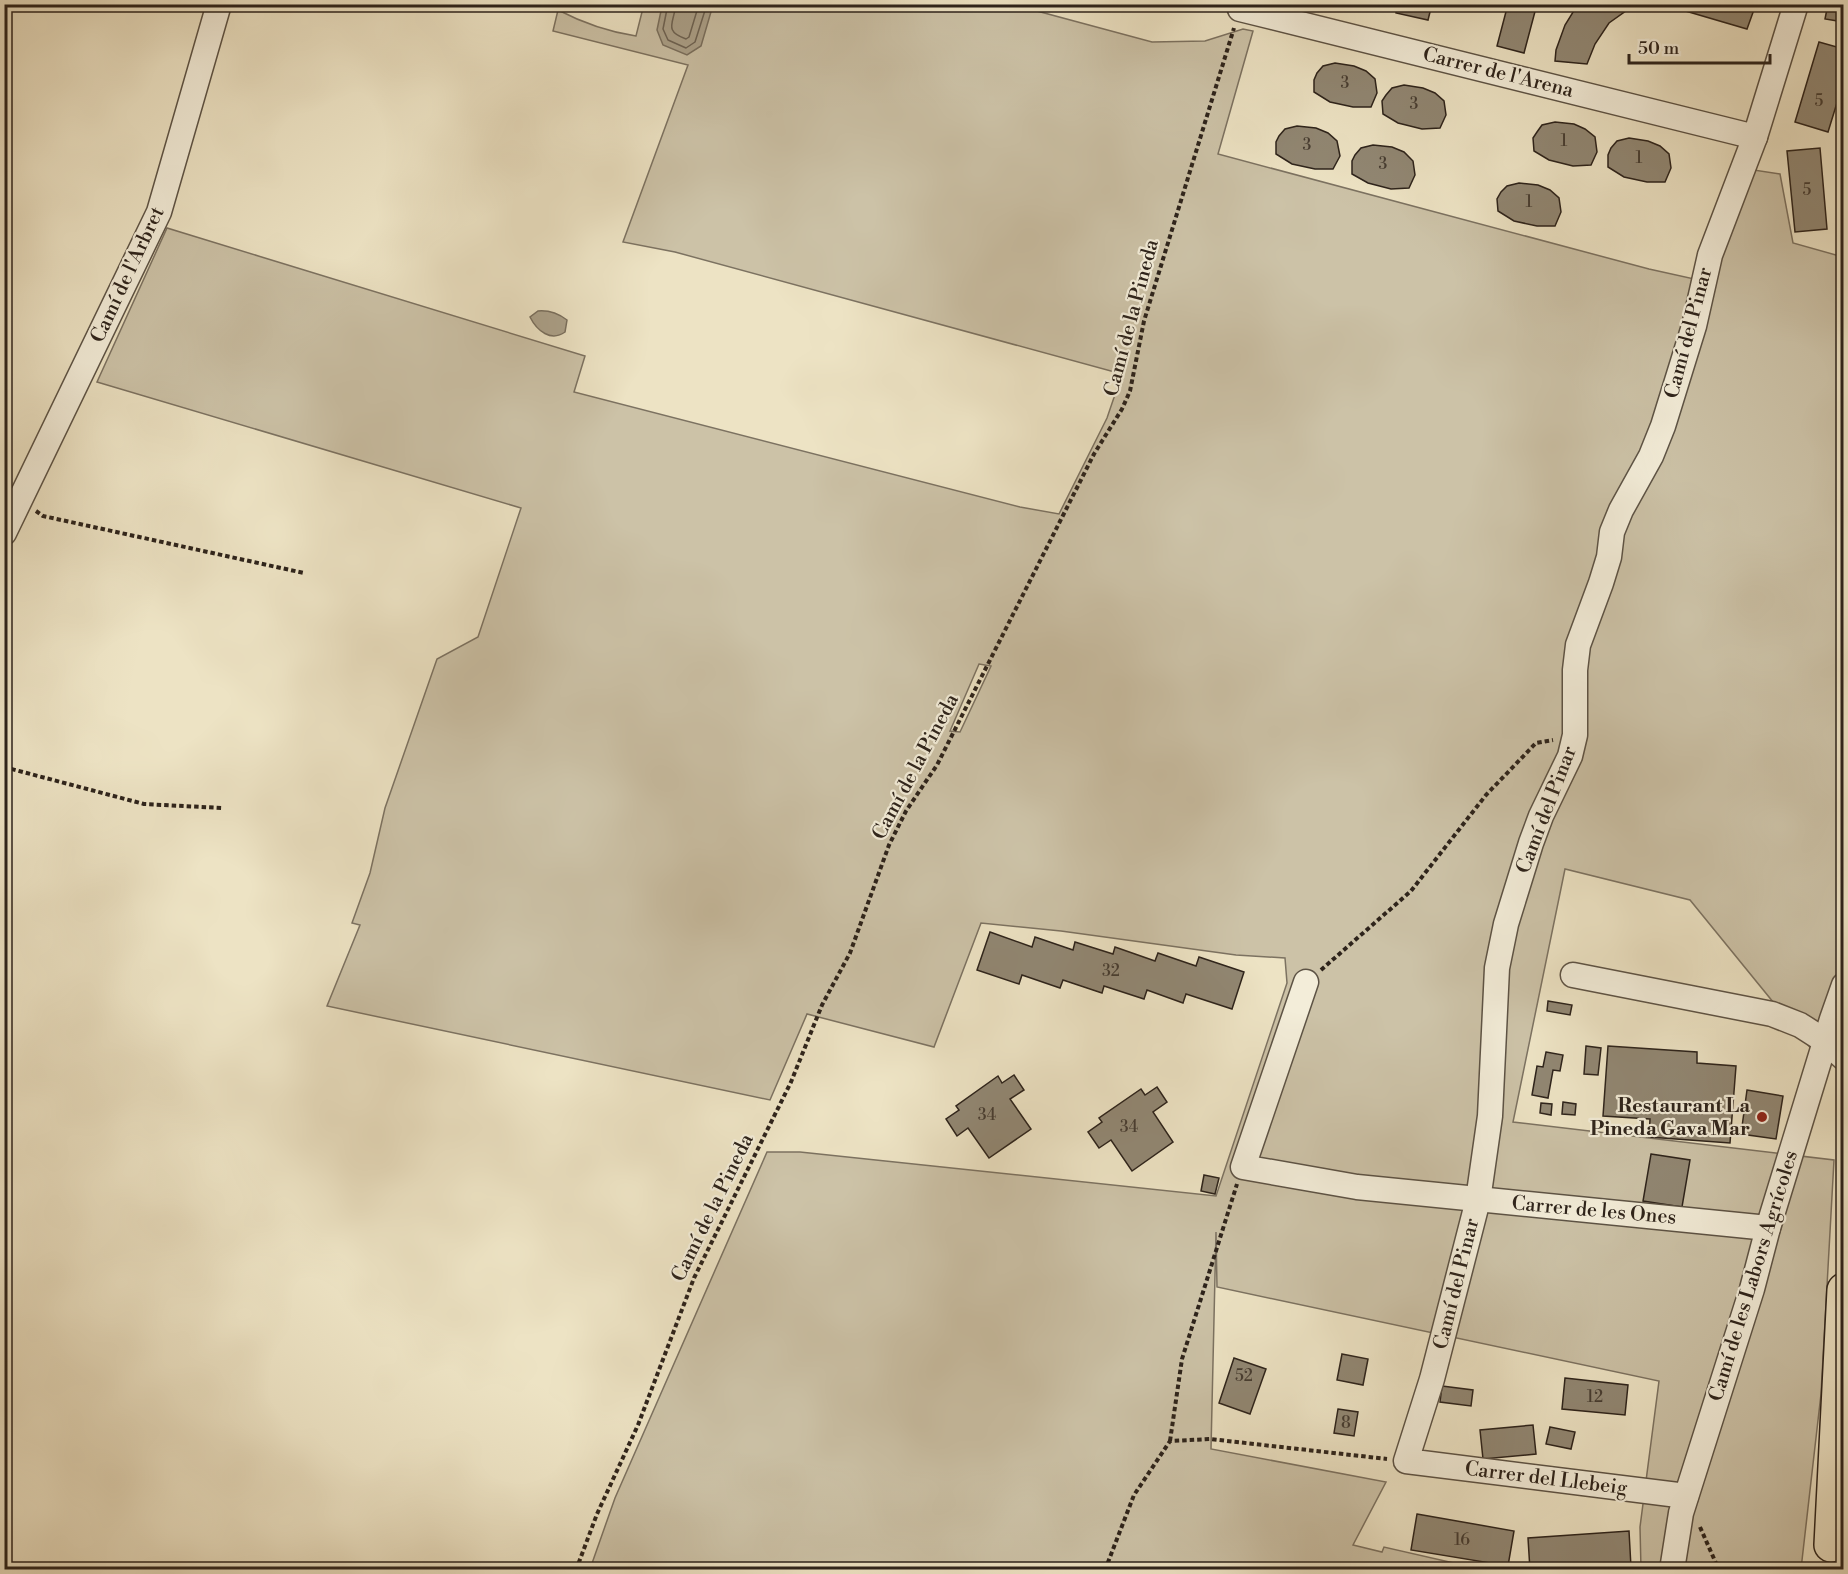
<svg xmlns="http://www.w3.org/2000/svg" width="1848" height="1574" font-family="'Libre Bodoni',serif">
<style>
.green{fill:#ccc2a7;stroke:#7c7261;stroke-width:1.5;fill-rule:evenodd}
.water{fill:#aca28b;stroke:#796f5e;stroke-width:1.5}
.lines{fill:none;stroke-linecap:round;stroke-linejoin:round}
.shore{stroke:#6c6253;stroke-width:1.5}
.building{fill:#918773;stroke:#2d231b;stroke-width:1.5}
.minor-casing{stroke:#5d5345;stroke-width:27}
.highway-casing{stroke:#2d231b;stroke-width:36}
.path{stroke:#2d231b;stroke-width:4;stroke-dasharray:4.5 3;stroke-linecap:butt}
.minor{stroke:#f3edd9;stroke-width:24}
.highway{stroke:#ede3c4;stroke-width:33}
.poi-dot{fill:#8f2418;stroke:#f3edd9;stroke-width:2}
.labels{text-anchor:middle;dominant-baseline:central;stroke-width:4.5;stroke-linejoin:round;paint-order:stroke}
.number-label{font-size:16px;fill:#463c31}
.street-label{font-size:20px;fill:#2d231b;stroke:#f3edd9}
.poi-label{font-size:20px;font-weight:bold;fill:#2d231b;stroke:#f3edd9;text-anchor:end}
</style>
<rect width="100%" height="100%" fill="#ede3c4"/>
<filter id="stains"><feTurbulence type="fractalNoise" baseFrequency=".00333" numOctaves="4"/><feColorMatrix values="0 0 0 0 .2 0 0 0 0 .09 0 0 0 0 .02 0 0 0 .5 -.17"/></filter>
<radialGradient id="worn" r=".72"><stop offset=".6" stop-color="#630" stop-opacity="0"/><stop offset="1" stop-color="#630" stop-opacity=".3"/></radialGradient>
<path class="green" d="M644,4H1028L1037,11L1152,42L1205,41L1243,29L1253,31L1218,154L1649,269L1712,283L1754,170L1780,174L1793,243L1843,257V955L1813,1051L1690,900L1565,869L1513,1122L1834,1160L1821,1394L1801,1569H1641L1640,1527L1659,1381L1217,1287L1216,1232L1211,1449L1386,1482L1353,1545L1382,1552L1384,1547L1480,1569H590L615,1498L767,1152H800L1216,1196L1287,983L1285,958L1236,955L1061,931L981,923L934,1047L807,1014L770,1100L327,1006L360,925L352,923L370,873L385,808L437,659L478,637L521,508L97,382L167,228L585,356L574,392L1020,507L1059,514L1107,418L1122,374L675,252L623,242L688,65L553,31L558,10C583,23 609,32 636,36ZM979,664L991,666L960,732L950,731Z"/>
<g class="water">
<polygon points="668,4 713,5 701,46 687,55 663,45 657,30 662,6"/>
<path d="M538,311C549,310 559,314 567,320L565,332C551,342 537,331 530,317Z"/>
</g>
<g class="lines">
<g class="shore">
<polyline points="668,4 663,29 668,40 686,48 695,42 707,4"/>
<path d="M676,4C674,23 663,31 686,39L689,37L699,4"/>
</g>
</g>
<g class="building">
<polygon points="1397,4 1432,4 1428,20 1396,13"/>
<polygon points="1508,4 1537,4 1524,53 1497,46"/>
<polygon points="1578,4 1756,4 1747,29 1665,5 1644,5 1626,11 1609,23 1595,44 1587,64 1555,61 1556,50 1565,25"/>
<polygon points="1828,4 1844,4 1844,22 1825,19"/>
<polygon points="1819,42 1844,49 1844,80 1828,132 1795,122"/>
<polygon points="1335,63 1354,66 1366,71 1375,79 1377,93 1371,107 1353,107 1330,102 1314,92 1314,80 1317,73 1323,66"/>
<polygon points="1404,85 1423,88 1435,93 1444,101 1446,115 1440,128 1422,129 1398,123 1383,114 1382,101 1386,95 1392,88"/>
<polygon points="1555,122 1574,124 1585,129 1595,137 1597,152 1591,165 1573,166 1549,160 1534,151 1533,138 1537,132 1542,125"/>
<polygon points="1297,126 1316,128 1328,133 1337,141 1340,156 1333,169 1315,169 1292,164 1276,154 1276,142 1279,136 1285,129"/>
<polygon points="1629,138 1648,141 1660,146 1669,154 1671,168 1665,182 1647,182 1624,177 1608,167 1608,155 1611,148 1617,141"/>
<polygon points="1373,145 1392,147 1404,152 1413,161 1415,175 1409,188 1391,189 1368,183 1352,174 1352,161 1355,155 1361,148"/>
<polygon points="1820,148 1827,229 1795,232 1787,151"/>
<polygon points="1519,183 1538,185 1550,190 1559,198 1561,212 1555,226 1537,226 1514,221 1498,211 1497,199 1501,192 1507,186"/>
<polygon points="990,932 1032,947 1035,937 1073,950 1075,942 1113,954 1115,947 1155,961 1158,953 1196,966 1199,957 1244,972 1232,1009 1186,994 1183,1003 1147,990 1144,999 1104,986 1102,993 1063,980 1060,988 1022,975 1019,984 977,970"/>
<polygon points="1548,1001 1572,1005 1570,1015 1547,1011"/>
<polygon points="1586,1046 1601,1048 1598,1075 1584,1074"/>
<polygon points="1608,1046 1697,1052 1697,1063 1736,1066 1730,1143 1649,1137 1650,1119 1603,1116"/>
<polygon points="1546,1052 1563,1055 1560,1071 1553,1070 1548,1098 1532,1095 1537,1066 1543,1067"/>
<polygon points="1014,1075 1024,1090 1010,1099 1031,1129 989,1158 968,1128 957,1136 946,1119 959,1110 956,1106 998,1076 1002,1083"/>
<polygon points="1157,1087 1167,1102 1153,1112 1173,1142 1132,1171 1111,1140 1099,1148 1088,1132 1102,1122 1099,1118 1141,1089 1145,1095"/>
<polygon points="1747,1090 1783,1096 1776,1139 1741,1134"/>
<polygon points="1563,1102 1576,1104 1575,1115 1562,1114"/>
<polygon points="1541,1103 1552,1104 1551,1115 1540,1113"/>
<polygon points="1651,1154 1690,1160 1682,1207 1643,1201"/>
<polygon points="1204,1175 1219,1178 1215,1194 1201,1191"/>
<polygon points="1342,1354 1368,1359 1363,1385 1337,1380"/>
<polygon points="1234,1358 1266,1369 1250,1414 1219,1403"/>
<polygon points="1565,1378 1628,1385 1625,1415 1562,1409"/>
<polygon points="1442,1386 1473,1390 1471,1406 1440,1402"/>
<polygon points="1338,1409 1358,1412 1354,1436 1334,1433"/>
<polygon points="1533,1425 1536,1454 1483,1459 1480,1430"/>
<polygon points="1550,1427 1575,1432 1571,1449 1546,1444"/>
<polygon points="1417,1514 1514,1531 1508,1566 1411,1550"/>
<polygon points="1629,1531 1631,1567 1598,1570 1530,1570 1528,1538"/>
</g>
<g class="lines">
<defs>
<g id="minor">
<polyline points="1240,9 1755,137"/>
<polyline points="4,533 159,212 219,4"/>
<polyline points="1573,975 1772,1014 1800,1025 1825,1041 1844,1058"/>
<polyline points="1306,982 1243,1167 1357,1187 1768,1228"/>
<polyline points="1686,1496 1406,1461 1432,1379 1478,1200 1490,1116 1497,968 1506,924 1531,843 1541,816 1570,756 1575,735 1575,670 1578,645 1601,583 1609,557 1612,532 1621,510 1651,456 1663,426 1694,326 1710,255 1755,137 1796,4"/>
<polyline points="1672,1570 1681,1513 1752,1289 1768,1228 1832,1019 1844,985"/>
</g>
<polyline id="highway" points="1831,1545 1844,1290"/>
</defs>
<use href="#minor" class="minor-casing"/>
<use href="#highway" class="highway-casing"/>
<g class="path">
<polyline points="36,511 43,516 304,573"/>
<polyline points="4,767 144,804 222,808"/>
<polyline points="1321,970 1411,891 1486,795 1536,743 1553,740"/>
<polyline points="1170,1441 1182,1359 1237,1184"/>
<polyline points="1700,1527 1719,1570"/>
<polyline points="576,1570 597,1514 638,1425 694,1278 791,1082 822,1005 850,953 889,845 906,811 937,765 1094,454 1122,409 1130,391 1144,321 1234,28"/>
<polyline points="1105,1570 1134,1495 1170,1441 1210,1439 1387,1459"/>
</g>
<use href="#minor" class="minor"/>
<use href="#highway" class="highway"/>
</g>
<circle class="poi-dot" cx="1762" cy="1117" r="6"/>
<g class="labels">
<g class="number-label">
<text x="1345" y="83">3</text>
<text x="1819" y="101">5</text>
<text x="1414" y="104">3</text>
<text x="1564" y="141">1</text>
<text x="1307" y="145">3</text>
<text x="1639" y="158">1</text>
<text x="1383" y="164">3</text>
<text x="1807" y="190">5</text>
<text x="1529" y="202">1</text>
<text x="1111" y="971">32</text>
<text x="987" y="1115">34</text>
<text x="1129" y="1127">34</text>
<text x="1244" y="1376">52</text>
<text x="1595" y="1397">12</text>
<text x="1346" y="1423">8</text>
<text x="1462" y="1540">16</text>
</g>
<g class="street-label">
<text transform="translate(1498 73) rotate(14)">Carrer de l'Arena</text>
<text transform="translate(128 275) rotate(-65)">Camí de l'Arbret</text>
<text transform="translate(1132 318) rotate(-75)">Camí de la Pineda</text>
<text transform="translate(1689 333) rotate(-75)">Camí del Pinar</text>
<text transform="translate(916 767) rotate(-62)">Camí de la Pineda</text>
<text transform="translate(1547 810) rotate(-69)">Camí del Pinar</text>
<text transform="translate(713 1208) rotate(-64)">Camí de la Pineda</text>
<text transform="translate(1594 1211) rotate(5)">Carrer de les Ones</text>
<text transform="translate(1754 1276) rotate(-73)">Camí de les Labors Agrícoles</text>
<text transform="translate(1457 1284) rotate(-76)">Camí del Pinar</text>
<text transform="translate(1546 1479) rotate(7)">Carrer del Llebeig</text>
</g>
<g class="poi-label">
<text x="1750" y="1106">Restaurant La<tspan x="1750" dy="23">Pineda Gava Mar</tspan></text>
</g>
</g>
<rect width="1848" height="1574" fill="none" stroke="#ede3c4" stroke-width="24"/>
<rect x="6" y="6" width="1836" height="1562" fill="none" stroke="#2d231b" stroke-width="3"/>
<rect x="12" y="12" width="1824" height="1550" fill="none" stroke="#2d231b" stroke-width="1.5"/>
<path d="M1629 54v9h141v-9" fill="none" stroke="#2d231b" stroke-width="3"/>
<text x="1638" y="54" font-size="18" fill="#2d231b" stroke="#f3edd9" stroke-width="4.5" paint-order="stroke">50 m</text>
<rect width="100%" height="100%" filter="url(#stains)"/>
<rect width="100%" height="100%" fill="url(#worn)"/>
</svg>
